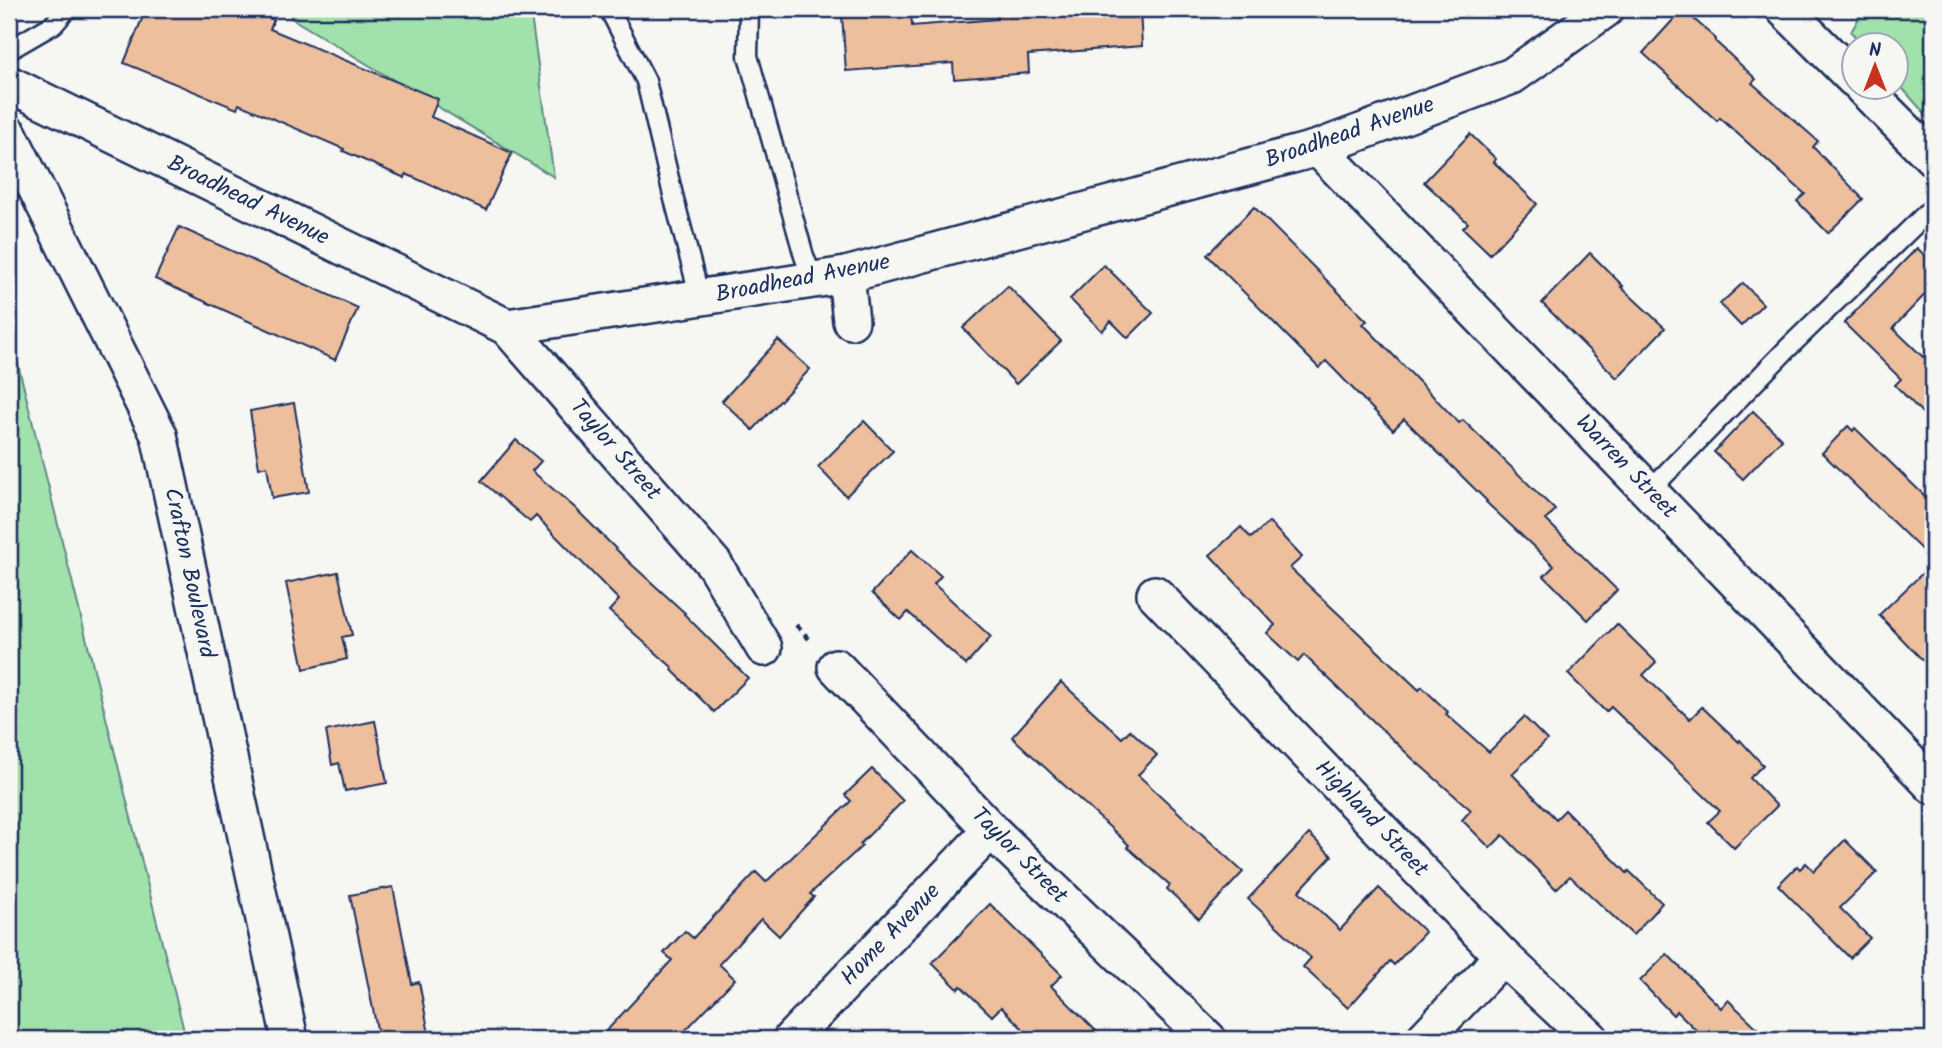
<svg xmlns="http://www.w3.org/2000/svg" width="1942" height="1048" font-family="Kalam,sans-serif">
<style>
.green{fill:#a1e2ac;stroke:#5e8885;stroke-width:2}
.building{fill:#eebf9d;stroke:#1b2f5e;stroke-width:2}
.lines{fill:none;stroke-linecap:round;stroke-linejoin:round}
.lane-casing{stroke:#1b2f5e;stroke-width:23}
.street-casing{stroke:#1b2f5e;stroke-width:40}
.path{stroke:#1b2f5e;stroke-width:4.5;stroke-dasharray:7 5;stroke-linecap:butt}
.lane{stroke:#f6f6f2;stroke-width:18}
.street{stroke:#f6f6f2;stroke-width:35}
.labels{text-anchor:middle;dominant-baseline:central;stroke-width:6;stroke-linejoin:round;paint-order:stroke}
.street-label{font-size:23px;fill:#1b2f5e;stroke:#f6f6f2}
</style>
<rect width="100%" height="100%" fill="#f6f6f2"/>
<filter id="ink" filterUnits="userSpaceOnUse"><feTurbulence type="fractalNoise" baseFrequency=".0143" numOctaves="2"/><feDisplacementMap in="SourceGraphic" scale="14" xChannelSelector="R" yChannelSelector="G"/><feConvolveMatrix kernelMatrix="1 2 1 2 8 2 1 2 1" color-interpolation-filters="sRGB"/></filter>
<g filter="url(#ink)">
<g class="green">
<polygon points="290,9 530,9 554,177 291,18"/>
<polygon points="1864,9 1933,9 1933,123 1897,82 1896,46 1863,45 1851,32"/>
<polygon points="9,328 186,1039 9,1039"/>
</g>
<g class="building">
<polygon points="146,9 248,9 274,20 270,29 438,99 431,117 512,153 486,210 406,174 405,178 343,151 344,149 239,104 237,109 124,63"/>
<polygon points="996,9 1140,9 1142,46 1028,55 1029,73 954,79 953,63 846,71 842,15 911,10 912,26 997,19"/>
<polygon points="1683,9 1716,39 1715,41 1756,79 1752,83 1818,141 1813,147 1863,199 1828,233 1797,201 1805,194 1720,118 1717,121 1643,53"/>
<polygon points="1470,134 1496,159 1494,162 1537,204 1490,254 1463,228 1468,223 1424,182"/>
<polygon points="1254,207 1367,321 1363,324 1459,423 1463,420 1555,510 1546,520 1617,590 1588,620 1544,576 1554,566 1486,502 1487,501 1404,419 1393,430 1326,361 1319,368 1207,255"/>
<polygon points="179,227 358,308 335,360 155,279"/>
<polygon points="1917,248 1933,263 1933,286 1893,328 1923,357 1933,347 1933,424 1895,385 1901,379 1844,323"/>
<polygon points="1590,253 1623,286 1621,287 1665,328 1617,378 1542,303"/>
<polygon points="1104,265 1153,313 1128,338 1111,321 1102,331 1070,299"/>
<polygon points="1743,283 1763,304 1741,326 1720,304"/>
<polygon points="1008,286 1061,341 1016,384 963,328"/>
<polygon points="778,340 810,369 753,430 722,401"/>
<polygon points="294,403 309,492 272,498 267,466 259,468 250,411"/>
<polygon points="1753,411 1782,439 1743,479 1714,452"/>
<polygon points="864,421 893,451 846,496 818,467"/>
<polygon points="1848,426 1853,431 1855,428 1933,504 1933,561 1822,453"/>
<polygon points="516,440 541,461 532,471 574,507 629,562 685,613 684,614 748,678 714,712 672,670 673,668 609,611 619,600 536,516 530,522 481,481"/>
<polygon points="1269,522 1302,557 1290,568 1419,690 1422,687 1448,712 1446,714 1489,752 1524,717 1547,740 1512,774 1556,819 1565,810 1627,873 1629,871 1662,903 1633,935 1570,876 1556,889 1503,835 1490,848 1462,820 1471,810 1414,760 1304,655 1298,662 1267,633 1275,625 1210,555 1241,527 1251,538"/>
<polygon points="912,550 941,576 934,584 991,637 966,665 908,612 901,620 872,593"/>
<polygon points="1933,563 1933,671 1879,615"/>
<polygon points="338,572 352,635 342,637 347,659 304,669 286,583"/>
<polygon points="1617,624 1656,662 1643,675 1690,719 1702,707 1739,742 1740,740 1763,765 1750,778 1777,806 1734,848 1708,822 1720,811 1611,707 1606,712 1568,674"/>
<polygon points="1061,682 1122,738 1130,730 1157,755 1138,775 1243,872 1199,919 1167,889 1170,885 1127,847 1129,845 1012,737"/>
<polygon points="375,721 387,783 345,791 339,763 332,765 326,731"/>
<polygon points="872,769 903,801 860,844 862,846 810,894 814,897 779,936 761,919 719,964 735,979 677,1039 599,1039 672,960 664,953 685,931 693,938 756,872 766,882 851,801 845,795"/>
<polygon points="1309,834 1332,856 1299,891 1340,930 1379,888 1425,932 1394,965 1390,961 1348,1008 1303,967 1311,958 1248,899"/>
<polygon points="1845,840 1877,872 1840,908 1870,938 1850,958 1778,885 1797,866 1800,869 1806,863 1814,871"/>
<polygon points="393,887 412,984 419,982 430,1039 379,1039 350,895"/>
<polygon points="990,904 1062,975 1051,986 1104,1039 1033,1039 1001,1007 992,1016 961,986 958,989 932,963"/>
<polygon points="1667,954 1721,1008 1728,1000 1769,1039 1691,1039 1698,1032 1677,1011 1673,1015 1640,981"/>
</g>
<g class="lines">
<defs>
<g id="lane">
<polyline points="609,9 646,81 673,195 700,298"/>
<polyline points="749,9 748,56 804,256 813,280"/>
<polyline points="9,50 54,24 67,9"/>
<polyline points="1649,491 1788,348 1933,207"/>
</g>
<g id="street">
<polyline points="1784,9 1854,79"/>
<polyline points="9,84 507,327 846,275 1318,148 1512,76 1606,9"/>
<polyline points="1863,88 1933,158"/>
<polyline points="9,134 159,435 290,1039"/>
<polyline points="1318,148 1933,786"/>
<polyline points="846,275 851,321"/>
<polyline points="507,327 714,564 764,648"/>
<polyline points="1155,594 1501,955 1591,1039"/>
<polyline points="836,667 991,830 1208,1039"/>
<polyline points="791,1039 991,830"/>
<polyline points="1424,1039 1487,973 1501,955"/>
</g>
</defs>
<use href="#lane" class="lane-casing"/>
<use href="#street" class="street-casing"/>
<polyline class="path" points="796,625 812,642"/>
<use href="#lane" class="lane"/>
<use href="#street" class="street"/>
</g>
</g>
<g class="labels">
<g class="street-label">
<text transform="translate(1350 133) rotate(-19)">Broadhead Avenue</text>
<text transform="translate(248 201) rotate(26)">Broadhead Avenue</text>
<text transform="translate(803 279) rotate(-11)">Broadhead Avenue</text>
<text transform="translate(615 450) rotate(49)">Taylor Street</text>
<text transform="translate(1626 467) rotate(46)">Warren Street</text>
<text transform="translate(189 573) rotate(78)">Crafton Boulevard</text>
<text transform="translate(1371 819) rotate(46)">Highland Street</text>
<text transform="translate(1019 856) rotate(45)">Taylor Street</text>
<text transform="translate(891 935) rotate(-46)">Home Avenue</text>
</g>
</g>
<rect width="1942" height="1048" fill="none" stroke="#f6f6f2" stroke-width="35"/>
<rect x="18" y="18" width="1907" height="1013" fill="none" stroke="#1b2f5e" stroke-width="2.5" filter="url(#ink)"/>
<g transform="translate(1875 66)"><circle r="33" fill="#f6f6f2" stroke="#9ea6b7" stroke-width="2"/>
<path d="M0-5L12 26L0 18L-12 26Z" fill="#c8321e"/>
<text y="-10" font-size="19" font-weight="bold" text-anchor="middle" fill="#1b2f5e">N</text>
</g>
</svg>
